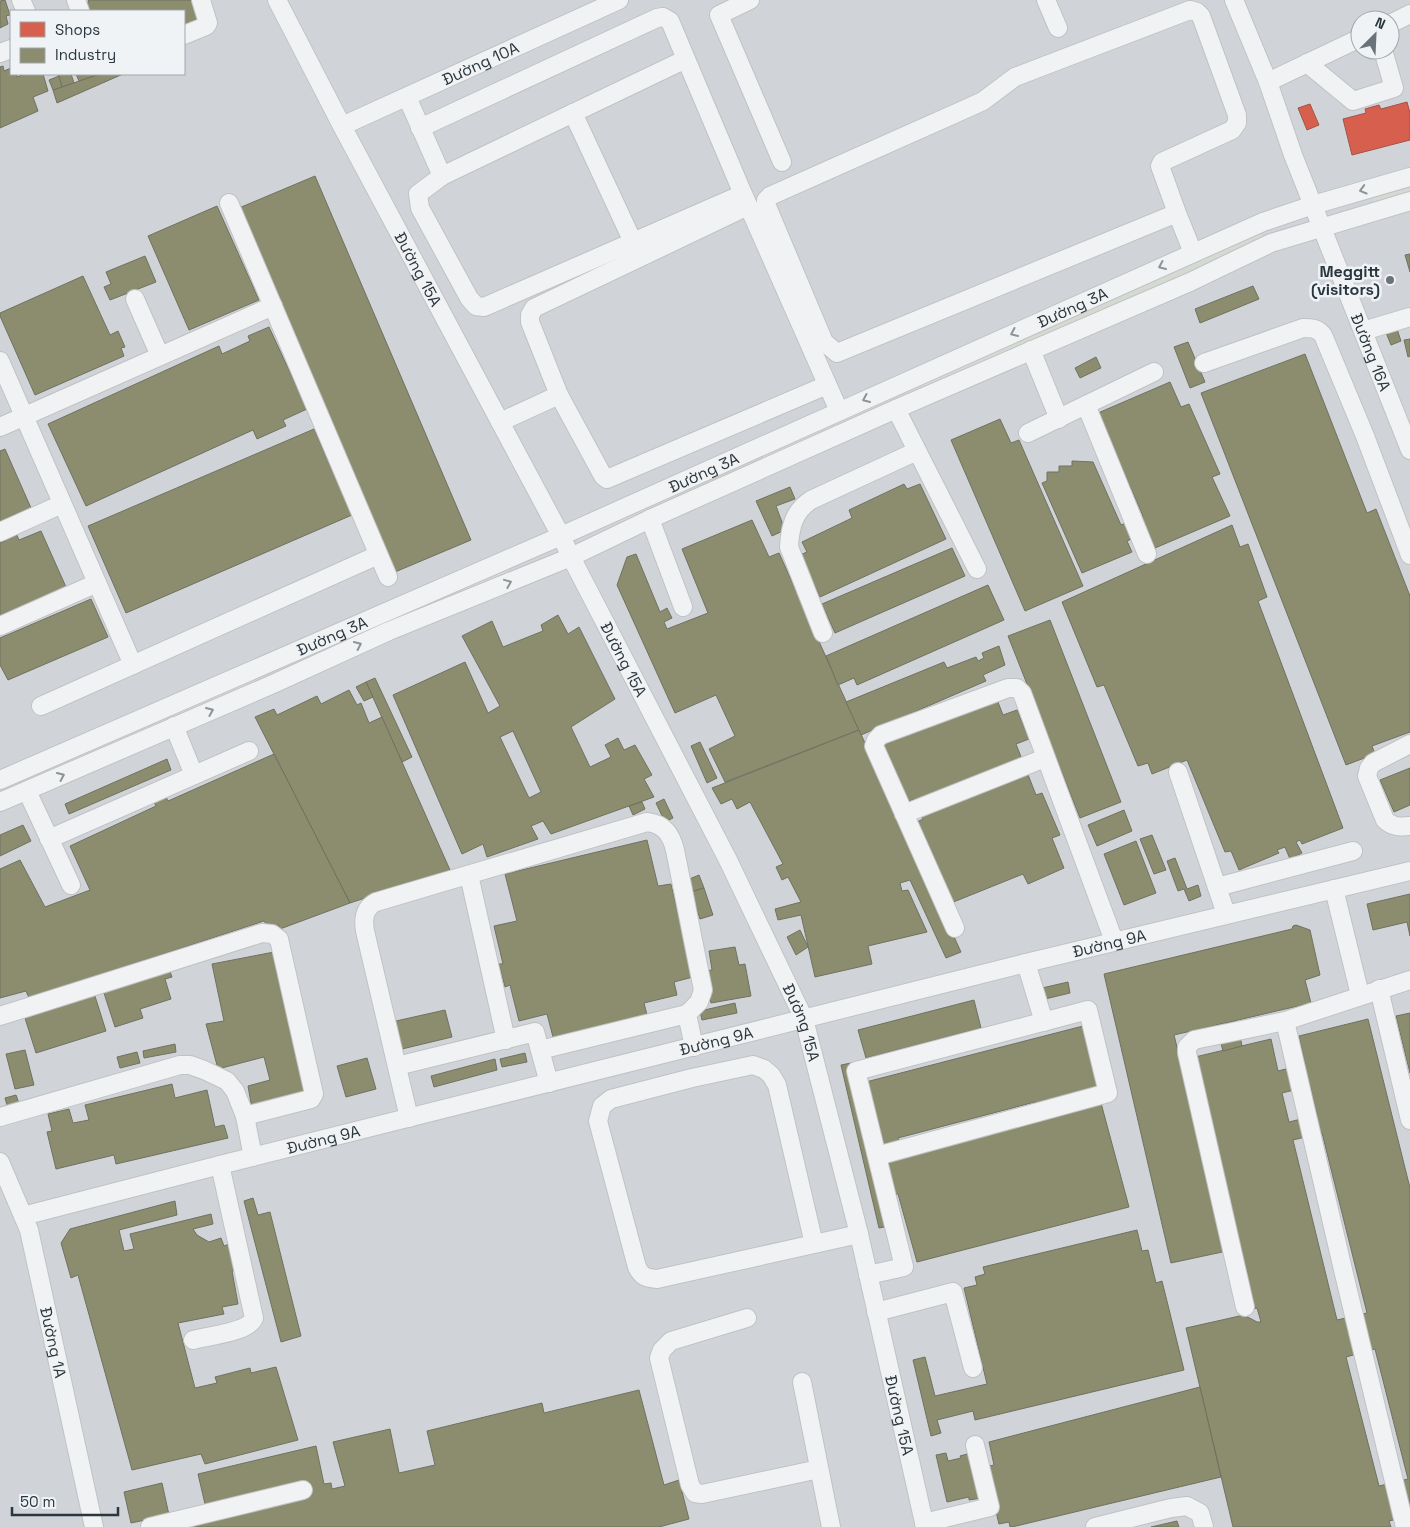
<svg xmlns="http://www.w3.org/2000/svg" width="1410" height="1527" font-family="'Space Grotesk',sans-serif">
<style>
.built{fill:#d0d4d9;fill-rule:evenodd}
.green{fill:#d4dad2}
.shops{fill:#d6604d;stroke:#a25348}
.industry{fill:#8c8c6e;stroke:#6f7260;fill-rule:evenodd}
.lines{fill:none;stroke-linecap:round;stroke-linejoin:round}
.minor-casing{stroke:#c0c2c4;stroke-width:20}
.minor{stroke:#f0f2f3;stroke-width:18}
.oneway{stroke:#8d9498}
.poi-dot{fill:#6a7379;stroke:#eff3f6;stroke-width:2}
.labels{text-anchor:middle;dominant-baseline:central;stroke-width:5;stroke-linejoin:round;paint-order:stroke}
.street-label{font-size:16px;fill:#2a363e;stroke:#eff3f6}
.poi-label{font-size:16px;font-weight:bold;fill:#2a363e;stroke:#eff3f6;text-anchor:end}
</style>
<rect width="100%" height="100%" fill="#e2e4e6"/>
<path class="built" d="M0,0H1410V1527H0ZM11,11H184V74H11ZM1360,20H1390V50H1360Z"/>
<g class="green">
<polygon points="1410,185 1410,192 1374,203 1372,196"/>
<polygon points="1260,233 1263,239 1191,273 621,524 619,519"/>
<polygon points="505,569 508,574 0,794 0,789"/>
</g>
<g class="shops">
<polygon points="1407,102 1410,113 1410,140 1352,155 1343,119 1366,113 1365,109 1379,105 1381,109"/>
<polygon points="1310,104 1319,125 1307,130 1298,108"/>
</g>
<g class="industry">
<polygon points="5,0 10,15 6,16 8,24 0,28 0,1"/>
<polygon points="88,0 194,0 201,17 192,21 194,26 184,30 184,11 88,11 85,3 89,2"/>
<polygon points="3,66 4,71 11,68 11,74 16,74 17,77 25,74 43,74 48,91 33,97 38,111 0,128 0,67"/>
<polygon points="58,74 71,74 74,83 62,87"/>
<polygon points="76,74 97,74 97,75 79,81"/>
<polygon points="100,74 123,74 57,103 53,90"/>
<polygon points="59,76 62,87 53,90 49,80"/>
<polygon points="315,176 471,540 395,572 239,208"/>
<polygon points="217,206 259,300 189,330 148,236"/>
<polygon points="1410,254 1410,272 1405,255"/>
<polygon points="145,256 156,282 110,300 104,287 111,284 106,272"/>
<polygon points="83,276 110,335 118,331 125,347 121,348 124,356 35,395 0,316 0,313"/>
<polygon points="1253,286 1259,299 1200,323 1195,309"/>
<polygon points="1396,326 1401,341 1391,345 1385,330"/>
<polygon points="269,327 307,409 283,420 286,426 257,439 253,430 86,506 48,424 219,346 222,354 250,341 248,336"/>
<polygon points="1410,339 1410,356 1408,357 1404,340"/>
<polygon points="1188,342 1205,382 1190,388 1174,347"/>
<polygon points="1305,354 1367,513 1376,509 1410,596 1410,732 1372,746 1375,754 1346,765 1201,393"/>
<polygon points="1096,357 1101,368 1080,378 1075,368"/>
<polygon points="1170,382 1181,407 1189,404 1220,474 1212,477 1230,516 1155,548 1148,532 1127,541 1132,552 1082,573 1042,483 1047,481 1047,472 1059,472 1059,466 1072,466 1072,461 1093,462 1121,525 1143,516 1098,413"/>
<polygon points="1000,419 1011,443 1019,440 1083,586 1025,611 951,440"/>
<polygon points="314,429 352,515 126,613 88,526"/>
<polygon points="5,449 31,508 9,517 19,540 41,531 66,587 0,615 0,543 5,541 0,529 0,451"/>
<polygon points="904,484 907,489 920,484 946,539 820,597 800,555 807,552 802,542 852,518 849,510"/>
<polygon points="790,487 795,499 776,506 785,530 772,536 756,501"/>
<polygon points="752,520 769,557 779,553 859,730 725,782 709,749 735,736 716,695 675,713 617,585 627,557 636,554 660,612 667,608 672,618 664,622 667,629 708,613 682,549"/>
<polygon points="1232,525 1240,547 1248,544 1267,597 1258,601 1343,828 1302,844 1300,840 1296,842 1302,853 1290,859 1285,847 1277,850 1279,853 1239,870 1231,851 1225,852 1187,760 1152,774 1148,763 1138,766 1104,685 1097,687 1062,602"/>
<polygon points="952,548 965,576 835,633 822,604"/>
<polygon points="988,585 1004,620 857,685 854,678 838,685 826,656"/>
<polygon points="91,599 108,637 8,680 0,665 0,638"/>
<path d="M558,615L568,634L579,627L615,699L571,727L590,767L611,757L605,745L618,738L624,750L635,745L652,775L644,779L654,797L551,834L543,821L531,826L538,839L487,857L483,844L462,854L393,695L465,662L488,713L500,706L462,636L492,621L503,647L543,631L541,625ZM513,731L541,792L529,798L500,737Z"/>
<polygon points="1050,620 1121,802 1080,818 1008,636"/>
<polygon points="999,646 1005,665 983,675 986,681 861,735 846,702 944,662 947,668 976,657 978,661 984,658 982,653"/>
<polygon points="375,678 412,757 402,762 366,682"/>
<polygon points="366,682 373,697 364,701 356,687"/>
<polygon points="349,690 357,705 361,703 369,723 382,717 450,870 350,903 255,717 274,709 277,715 317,696 321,704"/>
<polygon points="996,697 1003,715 1017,710 1029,739 1016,744 1036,795 1042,793 1060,835 1052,838 1064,868 1028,884 1023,874 951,903 917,822 923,819 914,799 905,803 881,744"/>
<polygon points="859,730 961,952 946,958 910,880 900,883 902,891 908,890 927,932 868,946 872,964 815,977 801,915 778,920 775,909 801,902 788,877 782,880 776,867 783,864 750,802 737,809 732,799 721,804 712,788"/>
<polygon points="700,742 717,778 707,783 691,746"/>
<polygon points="274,754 350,903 280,929 279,925 270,929 264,921 29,998 26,991 0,998 0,869 20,860 45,907 90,890 70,846 156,806 152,799 164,793 168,801"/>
<polygon points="167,759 171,770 69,814 65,804"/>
<polygon points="1410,768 1410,805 1394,812 1380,780"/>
<polygon points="664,799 673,818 665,822 656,803"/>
<polygon points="642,802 645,809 633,815 629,806"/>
<polygon points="1124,810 1132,831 1097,846 1088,825"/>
<polygon points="23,825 31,841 0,856 0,835"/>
<polygon points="1152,835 1166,870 1154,874 1140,839"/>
<polygon points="647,840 658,886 671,884 693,977 674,982 677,995 644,1003 647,1015 553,1037 547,1014 519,1021 510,985 505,987 499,964 503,964 494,926 517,921 505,874"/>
<polygon points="1136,841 1156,893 1124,905 1104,854"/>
<polygon points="1175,858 1187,889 1198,885 1201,896 1189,901 1184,889 1178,891 1167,861"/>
<polygon points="699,875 704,888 691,892 687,880"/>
<polygon points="704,888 713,915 700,919 691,892"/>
<polygon points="1410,894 1410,936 1407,922 1373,930 1367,904"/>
<polygon points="1296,925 1310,930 1320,975 1305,980 1311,1003 1174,1035 1227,1251 1171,1263 1104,974 1292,929 1293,926"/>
<polygon points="800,930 808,947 796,955 787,937"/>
<polygon points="735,947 739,965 745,964 751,996 711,1003 705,971 712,970 709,951"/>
<polygon points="274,952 310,1095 252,1109 248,1086 270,1080 264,1057 218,1069 206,1024 224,1021 212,964"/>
<polygon points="169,969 172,977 165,979 171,999 140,1009 143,1018 115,1027 103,990"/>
<polygon points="1068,982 1070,993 1045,999 1042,988"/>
<polygon points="94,993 106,1031 36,1053 24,1015"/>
<polygon points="974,1000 981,1028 866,1058 858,1030"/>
<polygon points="735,1003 737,1013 702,1020 700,1011"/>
<polygon points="445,1010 452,1037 402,1049 396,1021"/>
<polygon points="1410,1013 1410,1073 1396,1016"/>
<path d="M1368,1019L1410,1188V1516L1389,1521L1391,1527H1233L1186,1328L1244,1315L1257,1322H1261L1257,1308L1253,1309L1244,1273L1247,1272L1195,1057L1271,1039L1278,1071L1305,1064L1299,1036ZM1310,1086L1317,1115L1289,1122L1282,1093ZM1322,1133L1367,1313L1337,1320L1293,1140ZM1375,1349L1408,1479L1379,1486L1346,1357Z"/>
<polygon points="1237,1021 1242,1046 1223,1051 1216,1025"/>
<path d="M1083,1026L1099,1087L1049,1100L1053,1115L1101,1103L1129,1207L917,1262L898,1194L892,1195L862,1083ZM1035,1102L1040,1121L894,1159L900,1144L898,1138Z"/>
<polygon points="175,1044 176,1052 144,1058 143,1051"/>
<polygon points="25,1050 34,1085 15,1089 6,1054"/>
<polygon points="137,1052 140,1063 120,1068 117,1057"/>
<polygon points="525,1053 527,1062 502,1067 500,1059"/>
<polygon points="367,1058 376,1089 346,1097 337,1066"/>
<polygon points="495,1059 497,1070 434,1087 431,1076"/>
<polygon points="851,1063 889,1226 879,1228 841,1065"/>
<polygon points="172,1084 175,1098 207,1090 215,1127 224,1125 228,1138 116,1164 114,1155 56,1169 47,1132 52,1131 48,1114 69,1109 73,1123 89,1120 85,1105"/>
<polygon points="16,1095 20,1106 8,1109 5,1098"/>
<polygon points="253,1198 258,1215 270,1212 301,1336 281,1342 244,1201"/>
<polygon points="175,1201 177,1215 119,1230 124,1251 134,1249 130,1234 211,1214 213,1224 193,1229 197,1235 209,1242 221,1238 224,1246 229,1244 238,1270 232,1271 238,1304 222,1307 224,1314 178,1323 195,1388 217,1383 215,1377 250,1368 251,1373 276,1367 298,1440 205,1464 201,1454 132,1470 78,1275 71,1278 61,1243 70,1229"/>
<polygon points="1137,1230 1142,1251 1148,1250 1156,1283 1162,1281 1184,1370 975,1420 973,1411 937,1420 941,1433 931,1436 913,1360 925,1357 935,1396 987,1384 964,1288 977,1285 975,1277 985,1274 983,1267"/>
<polygon points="1200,1387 1221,1477 1012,1527 1010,1527 1009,1522 999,1524 985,1467 994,1465 989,1442"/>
<polygon points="639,1390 664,1485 679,1480 689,1519 659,1527 186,1527 312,1495 309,1483 205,1504 198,1474 316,1446 324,1484 331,1483 332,1489 345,1486 333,1442 390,1429 399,1473 435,1465 427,1431 542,1403 544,1413"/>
<polygon points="946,1453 948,1461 961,1458 960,1456 971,1453 981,1498 969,1500 969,1497 947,1502 936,1455"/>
<polygon points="162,1483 169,1515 131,1523 124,1492"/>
<polygon points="1177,1521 1179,1527 1151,1527"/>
</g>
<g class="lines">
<defs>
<g id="minor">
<polyline points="21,0 26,11"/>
<polyline points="76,0 80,11"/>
<path id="s1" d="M277,0L342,126L561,536L571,557L728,860L804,1019L859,1234L925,1527"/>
<polyline points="750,0 719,15 782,162"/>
<polyline points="1046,0 1058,28"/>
<path id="s2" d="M1234,0L1268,82L1293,155L1410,450"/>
<polyline points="1390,24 1410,14"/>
<polyline points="184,35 206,26 208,23 201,0"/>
<polyline points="0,53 11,49"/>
<polyline points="1307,63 1353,101 1394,88 1383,50"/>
<polyline points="1268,82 1360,38"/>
<polyline points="407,97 442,176"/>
<polyline points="573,113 633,242 743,194 686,59"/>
<path id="s3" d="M342,126L619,0"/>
<polyline points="420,128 657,18 663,17 670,21 686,59 442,176 418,194 420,208 469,298 476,306 484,307 633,242"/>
<polyline points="744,196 839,411"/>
<polyline points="229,203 388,577"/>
<polyline points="1177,213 1160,166 1162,162 1232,130 1237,123 1237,115 1201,16 1197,12 1190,10 1015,77 983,101 970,107 770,196 766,200 766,204 824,342 837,353 1177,213 1193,253"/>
<polyline points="135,299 160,356"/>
<polyline points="1363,331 1410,317"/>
<polyline points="1031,350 1059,419"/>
<polyline points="0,361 133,665"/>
<path d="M1204,363L1303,328C1312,328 1317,328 1323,335L1365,436L1410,555"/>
<polyline points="559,395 603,476 607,479 827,385"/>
<polyline points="1086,405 1147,554"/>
<polyline points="896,409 977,569"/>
<polyline points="500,422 559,395 530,322 530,315 534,308 748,206"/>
<polyline points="0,427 273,306"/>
<polyline points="1028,433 1154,372"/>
<polyline points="650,519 683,607"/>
<polyline points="0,532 62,504"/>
<polyline points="0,626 97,583"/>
<path d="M823,633L789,547C790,527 794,511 811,500L917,451"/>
<polyline points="41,706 378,555"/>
<polyline points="174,726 194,775"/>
<path d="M1410,744L1373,763L1369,768L1367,776L1385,820C1392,827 1400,827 1410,826"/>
<polyline points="1178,772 1226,914"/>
<path id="s4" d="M0,780L561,536L1263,222L1313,205L1410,177"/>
<polyline points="27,791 71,885"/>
<polyline points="0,802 273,684 389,631 571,557 650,519 896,409 1190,282 1271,243 1410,201"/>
<polyline points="904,814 1045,758"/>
<polyline points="49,839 249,751"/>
<polyline points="469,875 506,1040"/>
<polyline points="1217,887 1353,851"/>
<polyline points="1334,889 1360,995"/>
<polyline points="955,928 874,746 876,740 881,735 1008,688 1017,688 1022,693 1114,941"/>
<polyline points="1026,963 1044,1022"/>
<polyline points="1379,989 1410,1120"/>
<polyline points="0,1016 262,933 272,934 279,939 314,1094 311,1099 245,1116"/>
<polyline points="1285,1021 1344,1274 1405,1527"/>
<polyline points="540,1050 687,1014"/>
<polyline points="397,1066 535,1032 549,1083"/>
<polyline points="0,1117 180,1065 190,1065 204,1070 227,1081 235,1091 245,1116 253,1157"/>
<path d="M409,1118L365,931C363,919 364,908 376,902L647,822C664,824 671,834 675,850L703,990L699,1002L687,1014L694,1047"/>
<path id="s5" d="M0,1162L29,1230L94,1527"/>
<path id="s6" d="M23,1216L220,1165L1026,963L1410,871"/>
<path d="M814,1244L777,1085L771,1075L764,1069L753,1065L692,1078L611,1099L602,1106L598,1121L637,1267C642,1277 646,1278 657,1279L859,1234"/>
<polyline points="868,1275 904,1267 856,1071 1088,1010 1108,1093 877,1156"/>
<polyline points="1245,1307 1187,1053 1187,1047 1194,1040 1285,1021 1410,980"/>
<polyline points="876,1312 953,1292 973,1368"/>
<polyline points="747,1318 671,1341 662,1350 659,1358 690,1485 695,1493 702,1494 819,1469"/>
<path d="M193,1340C208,1336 249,1332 254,1318L220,1165"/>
<polyline points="802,1382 831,1527"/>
<polyline points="924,1523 990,1507 975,1445"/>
<polyline points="150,1527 303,1490"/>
<polyline points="1095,1527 1171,1508 1187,1506 1200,1513 1204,1527"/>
</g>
</defs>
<use href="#minor" class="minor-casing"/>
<use href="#minor" class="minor"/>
</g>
<defs><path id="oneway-chevron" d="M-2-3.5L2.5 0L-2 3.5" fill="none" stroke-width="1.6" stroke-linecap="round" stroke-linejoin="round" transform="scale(1.25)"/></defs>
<g class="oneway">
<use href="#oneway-chevron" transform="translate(1363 190) rotate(164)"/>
<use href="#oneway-chevron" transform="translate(1162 266) rotate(156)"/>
<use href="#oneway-chevron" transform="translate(1014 333) rotate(156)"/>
<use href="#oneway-chevron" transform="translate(866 399) rotate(156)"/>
<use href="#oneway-chevron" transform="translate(508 583) rotate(-22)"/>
<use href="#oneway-chevron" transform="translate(358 645) rotate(-25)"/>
<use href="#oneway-chevron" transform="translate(210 711) rotate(-23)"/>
<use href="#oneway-chevron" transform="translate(61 776) rotate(-24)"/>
</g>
<circle class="poi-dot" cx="1390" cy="280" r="5"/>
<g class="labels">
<g class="street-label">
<text stroke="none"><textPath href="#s3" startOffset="152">Đường 10A</textPath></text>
<text stroke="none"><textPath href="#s1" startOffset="304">Đường 15A</textPath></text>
<text stroke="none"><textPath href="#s4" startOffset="1172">Đường 3A</textPath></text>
<text stroke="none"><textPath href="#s2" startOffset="378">Đường 16A</textPath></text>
<text stroke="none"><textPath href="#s4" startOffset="768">Đường 3A</textPath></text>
<text stroke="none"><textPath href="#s4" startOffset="362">Đường 3A</textPath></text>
<text stroke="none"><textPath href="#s1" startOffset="745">Đường 15A</textPath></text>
<text stroke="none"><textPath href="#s6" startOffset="1120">Đường 9A</textPath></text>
<text stroke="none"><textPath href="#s1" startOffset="1150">Đường 15A</textPath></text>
<text stroke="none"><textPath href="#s6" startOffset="715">Đường 9A</textPath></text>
<text stroke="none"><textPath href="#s6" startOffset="310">Đường 9A</textPath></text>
<text stroke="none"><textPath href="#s5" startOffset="189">Đường 1A</textPath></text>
<text stroke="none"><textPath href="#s1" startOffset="1555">Đường 15A</textPath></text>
</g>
<g class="poi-label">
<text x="1380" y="271">Meggitt<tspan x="1380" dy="18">(visitors)</tspan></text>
</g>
</g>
<rect x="10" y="10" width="175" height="65" fill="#eff3f6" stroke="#a0a7ac"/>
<rect x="20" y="22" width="25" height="15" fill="#d6604d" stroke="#a0a7ac"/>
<text x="55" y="35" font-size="15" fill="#2a363e">Shops</text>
<rect x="20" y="48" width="25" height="15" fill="#8c8c6e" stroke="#a0a7ac"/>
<text x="55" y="60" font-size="15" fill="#2a363e">Industry</text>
<g transform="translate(1375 35) rotate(24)"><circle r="24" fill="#eff3f6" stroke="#a0a7ac"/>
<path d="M0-4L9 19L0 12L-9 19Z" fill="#6a7379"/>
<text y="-8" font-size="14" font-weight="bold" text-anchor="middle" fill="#2a363e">N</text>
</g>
<path d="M12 1507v8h106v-8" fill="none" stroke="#2a363e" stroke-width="2.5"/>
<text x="20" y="1507" font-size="15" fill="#2a363e" stroke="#eff3f6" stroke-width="4" paint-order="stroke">50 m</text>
</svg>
